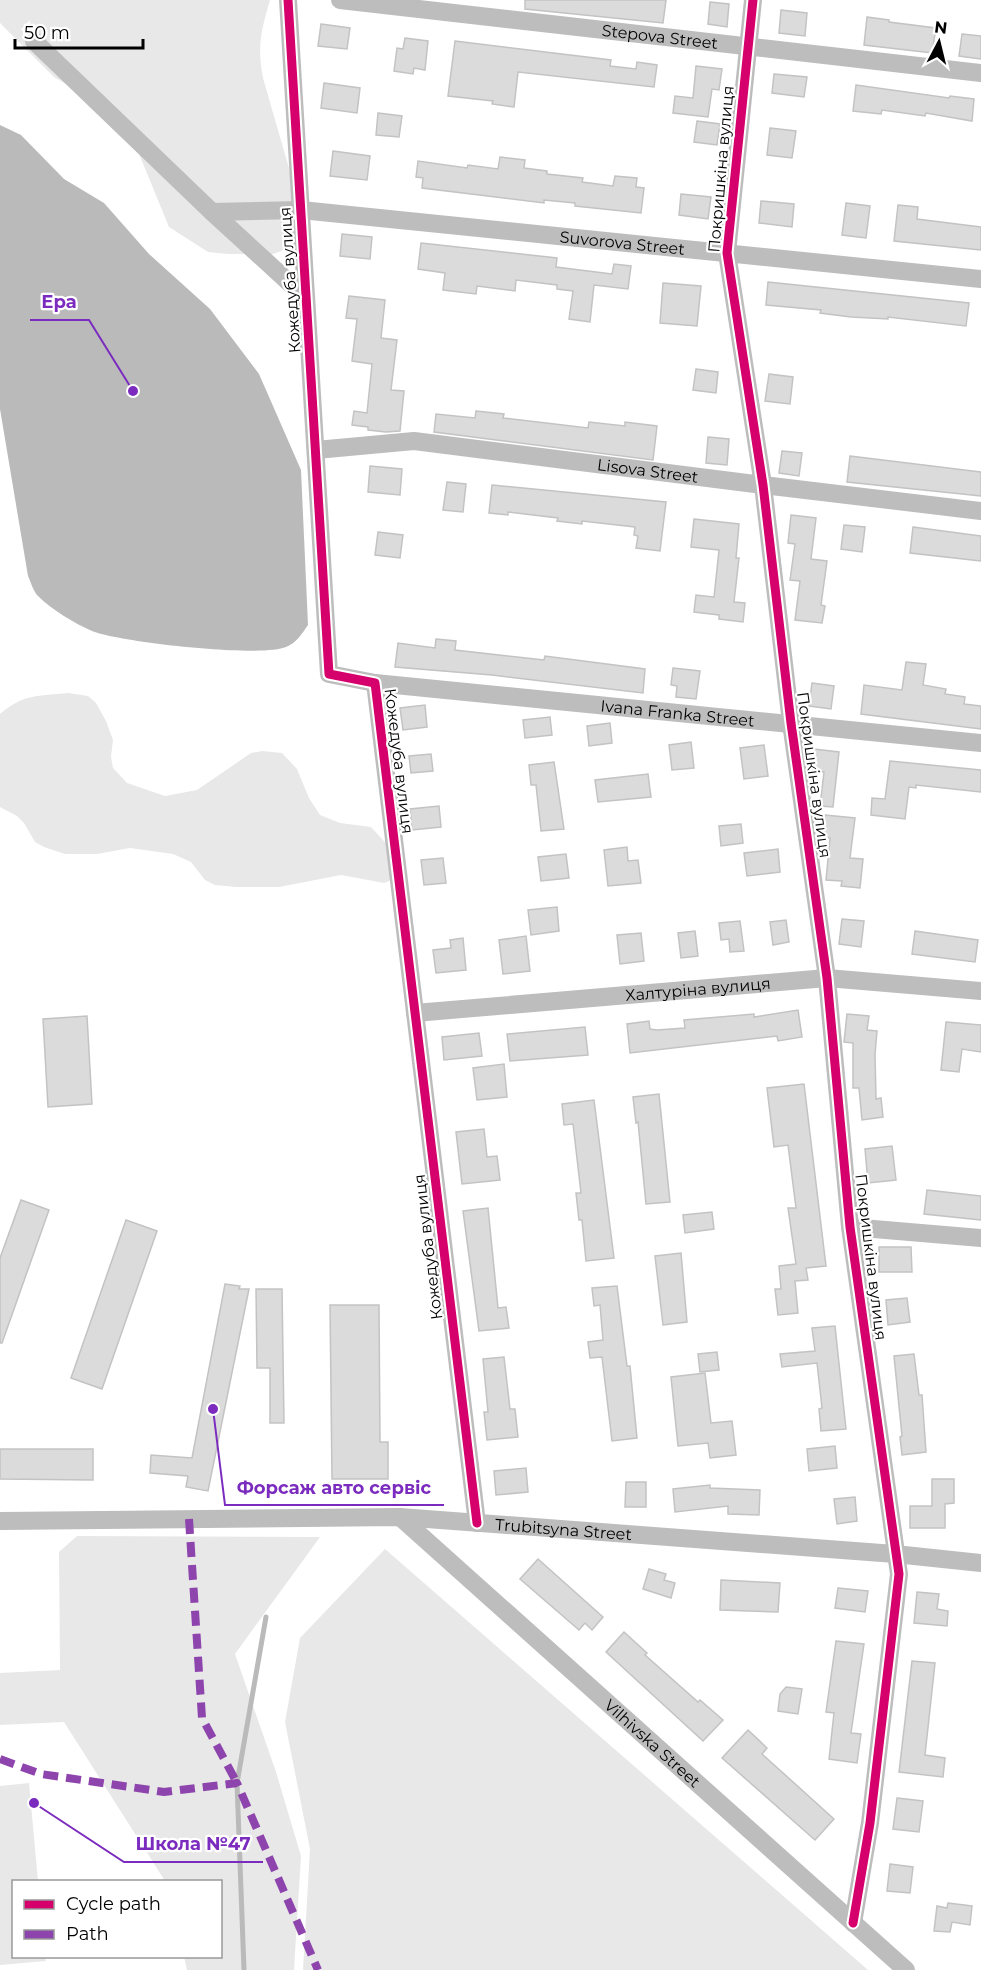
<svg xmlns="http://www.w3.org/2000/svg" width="981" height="1970" font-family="Montserrat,sans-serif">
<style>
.green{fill:#e8e8e8}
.water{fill:#bababa}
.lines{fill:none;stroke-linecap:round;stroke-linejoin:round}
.stream{stroke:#bababa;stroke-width:5}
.building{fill:#dbdbdb;stroke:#c3c3c3;stroke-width:1.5}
.minor{stroke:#bdbdbd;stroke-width:18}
.quiet{stroke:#8e44ad;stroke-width:8;stroke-dasharray:15 8;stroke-linecap:butt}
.cycleway-casing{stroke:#fff;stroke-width:13}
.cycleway{stroke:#d6006c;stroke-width:9}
.labels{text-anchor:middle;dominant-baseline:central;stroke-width:4.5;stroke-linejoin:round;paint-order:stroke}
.street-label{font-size:16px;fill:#000;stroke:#fff}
.leader{fill:none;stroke:#7b2cbf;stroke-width:2}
.callout-dot{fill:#7b2cbf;stroke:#fff;stroke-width:2}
.callout-label{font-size:18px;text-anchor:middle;font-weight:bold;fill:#7b2cbf;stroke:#fff;stroke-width:4.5;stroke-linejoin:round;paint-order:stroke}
</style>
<rect width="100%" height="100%" fill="#fff"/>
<g class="green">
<path d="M0,0H270C261,31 257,46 263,78L301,210L302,230L292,247L273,254H228L208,252L169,227L135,144L111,110L54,77L0,23Z"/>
<path d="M68,693L88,696L96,703L106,721L113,740L111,757L113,768L127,783L165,796L197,790L251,753L262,751L282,753L297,769L309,798L320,815L340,823L371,827L392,850L394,879L384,883L341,875L279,887H236L215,885L205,880L191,862L173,854L130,848L97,854H65L44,847L35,842L24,823L17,816L0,807V714C23,694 38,696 68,693Z"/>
<polygon points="77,1536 320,1537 235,1654 276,1772 301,1856 294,1970 187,1970 184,1957 220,1956 220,1882 165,1881 64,1722 0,1725 0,1673 60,1670 59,1552"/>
<polygon points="385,1549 868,1970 303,1970 310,1849 285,1722 300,1638"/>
<polygon points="29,1783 38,1881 14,1882 14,1956 45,1957 46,1961 0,1965 0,1786"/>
</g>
<path class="water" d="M0,125L21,135L64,179L104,203L149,254L210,309L259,374L301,470L308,625C302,634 296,643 286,647C261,658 118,642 92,631C74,623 52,610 38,596C33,591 31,582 28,576L0,409Z"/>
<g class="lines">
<polyline class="stream" points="244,1970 237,1783 266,1617"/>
</g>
<g class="building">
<polygon points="525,0 666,0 663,23 525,9"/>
<polygon points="710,2 729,4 727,27 708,24"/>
<polygon points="781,10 807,13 805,36 779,33"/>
<polygon points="867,17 889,20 889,22 936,28 932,53 864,45"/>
<polygon points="321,24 350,28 347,49 318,46"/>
<polygon points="962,34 981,36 981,59 959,56"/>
<polygon points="405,38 428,41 425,70 414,68 413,74 394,71 397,48 403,49"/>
<polygon points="455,41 611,60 610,66 636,69 637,62 657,65 654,87 518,72 514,107 492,104 493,101 448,96"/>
<polygon points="696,66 722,69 719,90 712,89 708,117 673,113 675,96 693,98"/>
<polygon points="774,74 807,77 804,97 772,93"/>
<polygon points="324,83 360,88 357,113 321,108"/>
<polygon points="856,85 949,98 950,96 974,99 972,121 926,113 925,116 882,110 881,114 853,111"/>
<polygon points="378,113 402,116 399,137 376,135"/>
<polygon points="697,121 720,124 717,145 694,142"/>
<polygon points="770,128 796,131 792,158 767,155"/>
<polygon points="333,151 370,156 367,180 330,176"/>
<polygon points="500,157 525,160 524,168 547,171 547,174 583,178 582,182 613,186 615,176 637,178 636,187 644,188 641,213 575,206 575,203 544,200 544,203 422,188 423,178 416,177 418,161 467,168 468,165 498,169"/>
<polygon points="681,194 711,197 708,219 679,215"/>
<polygon points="761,201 794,204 792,227 759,223"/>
<polygon points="846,203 870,206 866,238 842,235"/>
<polygon points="898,205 918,207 917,219 981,227 981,250 894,241"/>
<polygon points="342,234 372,237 370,259 340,256"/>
<polygon points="421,243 557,258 556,267 612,274 614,264 631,266 628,289 594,285 590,322 569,319 573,291 557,289 557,285 516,280 515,291 477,286 476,294 443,290 445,273 418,269"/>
<polygon points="768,282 969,303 966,326 888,317 888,319 851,317 820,313 821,310 766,305"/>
<polygon points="663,283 701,286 697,326 660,323"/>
<polygon points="349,296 385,300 381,338 397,340 391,390 404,391 400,431 386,432 368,430 368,427 352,425 354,411 367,413 372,364 352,361 357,319 346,318"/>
<polygon points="696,369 718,372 716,393 693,390"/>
<polygon points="769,374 793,377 790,404 765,401"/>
<polygon points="476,411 504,414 503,418 588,428 589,422 625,426 625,422 657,426 653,460 434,432 436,414 475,418"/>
<polygon points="708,437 729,439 727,465 706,463"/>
<polygon points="782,451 802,453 799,476 779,473"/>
<polygon points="850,456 981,472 981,496 847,482"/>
<polygon points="370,466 402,469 400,495 368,492"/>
<polygon points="447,482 466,484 463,512 443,510"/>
<polygon points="492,485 666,502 660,551 636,548 638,536 634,535 635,527 582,521 582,524 557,521 558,518 508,512 508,515 489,513"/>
<polygon points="791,515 816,518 811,559 827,561 821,605 825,606 822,623 795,620 800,581 790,580 795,544 788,543"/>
<polygon points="694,519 739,524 736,558 739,558 734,602 745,603 743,622 719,619 719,615 694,612 696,595 714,597 719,550 691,547"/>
<polygon points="844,525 865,527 862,552 841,549"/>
<polygon points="913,527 981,536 981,561 910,553"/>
<polygon points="378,532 403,535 400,558 375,555"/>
<polygon points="436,639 456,641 455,650 544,660 545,656 645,669 643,693 492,675 395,667 398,643 435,648"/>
<polygon points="906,662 926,664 923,685 946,689 945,694 965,697 964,704 981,706 981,729 861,714 864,685 902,690"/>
<polygon points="673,668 700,671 696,699 676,697 677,686 671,685"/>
<polygon points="812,683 834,686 831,709 809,706"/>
<polygon points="425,705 427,727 403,730 400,708"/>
<polygon points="550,717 552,735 525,738 523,720"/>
<polygon points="610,723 612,743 589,746 587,726"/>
<polygon points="691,742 694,768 672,770 669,745"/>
<polygon points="764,745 768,776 744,779 740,748"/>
<polygon points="814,749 839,752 833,807 820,806 824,772 811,771"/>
<polygon points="431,754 433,771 411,773 409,756"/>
<polygon points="890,761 981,770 981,792 916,785 916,788 909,787 905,819 871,815 872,798 885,799"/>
<polygon points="554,762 564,829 541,831 536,785 531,785 529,765"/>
<polygon points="648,774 651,797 598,802 595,780"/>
<polygon points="439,806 441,827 412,830 410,809"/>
<polygon points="825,815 855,818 850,858 863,859 860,888 841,886 842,881 826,880 830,838 823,837"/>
<polygon points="741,824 743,843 721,846 719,826"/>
<polygon points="627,847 628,861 638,860 641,883 608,886 604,850"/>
<polygon points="778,849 780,872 747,876 744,853"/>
<polygon points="566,854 569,878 541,881 538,857"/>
<polygon points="443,858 446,883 424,885 421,860"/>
<polygon points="557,907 559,931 531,935 528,910"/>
<polygon points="842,919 864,921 861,947 839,944"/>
<polygon points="786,920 789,942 773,945 770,922"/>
<polygon points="740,921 744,951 730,952 729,939 721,940 719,923"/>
<polygon points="695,931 698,956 681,958 678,933"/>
<polygon points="915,931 978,940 975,962 912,954"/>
<polygon points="641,933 644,961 620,964 617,935"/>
<polygon points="526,936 530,971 503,974 499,940"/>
<polygon points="463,938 466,970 436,973 433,950 451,948 450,940"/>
<polygon points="798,1010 802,1037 778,1041 777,1036 630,1053 627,1024 649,1021 650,1029 657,1030 685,1028 684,1020 754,1014 754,1017"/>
<polygon points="847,1014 869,1016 867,1030 877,1031 875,1054 876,1099 881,1098 883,1117 862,1120 859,1088 853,1088 853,1043 844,1042"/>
<polygon points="87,1016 92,1104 48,1107 43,1019"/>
<polygon points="946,1022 981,1025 981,1052 962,1049 959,1072 941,1070"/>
<polygon points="585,1027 588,1055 510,1061 507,1034"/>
<polygon points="479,1033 482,1056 444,1060 442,1037"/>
<polygon points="504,1064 507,1097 477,1100 473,1068"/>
<polygon points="804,1084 826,1266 806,1268 808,1280 795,1281 798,1313 778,1315 775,1289 781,1289 779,1266 796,1264 788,1208 796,1208 788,1145 774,1147 767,1088"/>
<polygon points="659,1094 670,1202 646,1204 638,1122 636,1123 633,1097"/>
<polygon points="594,1100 614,1258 586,1261 582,1220 579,1220 576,1193 581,1193 573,1124 564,1125 562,1104"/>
<polygon points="484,1129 487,1157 497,1156 500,1180 462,1184 456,1132"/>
<polygon points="892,1146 896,1180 868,1183 865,1149"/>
<polygon points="927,1190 981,1196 981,1220 924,1214"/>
<polygon points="21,1200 49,1210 2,1343 0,1343 0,1258"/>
<polygon points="488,1208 498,1308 506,1307 509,1328 479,1331 463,1211"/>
<polygon points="712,1212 714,1229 685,1233 683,1215"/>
<polygon points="126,1220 157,1231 102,1389 71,1378"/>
<polygon points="879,1247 911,1247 912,1272 879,1272"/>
<polygon points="681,1253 687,1322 663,1325 655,1256"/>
<polygon points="225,1284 240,1286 239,1289 249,1289 208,1491 186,1487 188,1476 150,1473 151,1455 192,1458"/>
<polygon points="617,1286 627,1366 630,1366 637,1438 612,1441 602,1357 590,1358 588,1342 603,1340 600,1305 594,1306 592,1288"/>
<polygon points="256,1289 282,1289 284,1423 270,1423 270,1368 257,1368"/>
<polygon points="907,1298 910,1322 888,1325 886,1300"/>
<polygon points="330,1305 379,1305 380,1442 388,1442 388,1479 332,1479"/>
<polygon points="835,1326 846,1429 821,1431 819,1409 822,1408 817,1363 782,1367 780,1354 815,1351 812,1328"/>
<polygon points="717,1352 719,1370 700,1372 698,1354"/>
<polygon points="914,1354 919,1395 922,1395 926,1452 902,1455 900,1437 902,1436 894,1356"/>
<polygon points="504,1357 510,1409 515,1409 518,1437 487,1440 484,1412 488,1412 483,1359"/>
<polygon points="705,1373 711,1423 732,1421 736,1455 710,1458 708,1443 678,1446 671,1377"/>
<polygon points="835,1446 837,1468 809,1471 807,1449"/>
<polygon points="0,1449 93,1449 93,1480 0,1479"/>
<polygon points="526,1468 528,1492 496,1495 494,1471"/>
<polygon points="932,1479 954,1479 954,1503 945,1504 945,1528 910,1528 910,1506 932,1506"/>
<polygon points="626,1482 646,1482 646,1507 625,1507"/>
<polygon points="710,1485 710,1488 760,1490 759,1515 728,1514 728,1506 675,1512 673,1489"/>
<polygon points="855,1497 857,1521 837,1524 834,1499"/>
<polygon points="538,1559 603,1617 592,1630 585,1623 579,1630 520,1579"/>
<polygon points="649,1569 666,1574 664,1580 675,1583 671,1598 643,1589"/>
<polygon points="721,1580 780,1583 778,1612 720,1610"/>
<polygon points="838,1588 868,1591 865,1612 835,1608"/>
<polygon points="917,1592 939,1594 937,1609 948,1611 947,1626 914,1623"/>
<polygon points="624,1632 647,1653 645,1655 698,1702 700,1700 723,1720 703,1741 606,1652"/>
<polygon points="836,1641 864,1644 851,1733 861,1734 857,1763 829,1759 834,1713 826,1712"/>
<polygon points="912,1661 935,1663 925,1755 945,1758 943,1777 899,1772"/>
<polygon points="786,1687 802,1689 798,1714 778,1711 780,1694"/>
<polygon points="748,1730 767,1748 762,1754 834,1819 815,1840 722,1758"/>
<polygon points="897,1798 923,1801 919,1832 893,1829"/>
<polygon points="890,1864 913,1867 910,1893 887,1891"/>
<polygon points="948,1903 972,1906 970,1925 952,1922 950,1932 934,1931 937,1906 947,1908"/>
</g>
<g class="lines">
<g class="minor">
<polyline points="288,0 329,674 375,683 477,1523"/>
<path id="s1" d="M340,0L981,73"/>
<polyline points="753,0 727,253 763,485 791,723 827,978 850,1227 899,1574 870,1823 853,1923"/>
<polyline points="34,41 212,212 306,298"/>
<path id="s2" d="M212,212L301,210L981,279"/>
<path id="s3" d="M316,450L414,441L763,485L981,511"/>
<path id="s4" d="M375,683L981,743"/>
<path id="s5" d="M415,1013L827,978L981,991"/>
<polyline points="850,1227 981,1238"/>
<path id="s6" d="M400,1517L906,1970"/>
<path id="s7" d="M0,1521L400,1517L895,1554L981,1563"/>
</g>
<g class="quiet">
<polyline points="189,1519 202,1718 237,1783"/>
<polyline points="0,1759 41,1774 164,1792 237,1783 318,1970"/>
</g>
<defs>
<g id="cycleway">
<polyline points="288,0 329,674 375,683 477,1523"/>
<polyline points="753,0 727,253 763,485 791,723 827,978 850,1227 899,1574 870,1823 853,1923"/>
</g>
</defs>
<use href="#cycleway" class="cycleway-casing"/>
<use href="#cycleway" class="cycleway"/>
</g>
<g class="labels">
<g class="street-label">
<text stroke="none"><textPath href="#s1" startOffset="322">Stepova Street</textPath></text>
<text transform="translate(721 169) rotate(-85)">Покришкіна вулиця</text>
<text stroke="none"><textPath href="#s2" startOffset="412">Suvorova Street</textPath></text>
<text transform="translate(290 280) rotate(-94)">Кожедуба вулиця</text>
<text stroke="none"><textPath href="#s3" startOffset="334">Lisova Street</textPath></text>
<text stroke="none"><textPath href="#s4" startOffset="304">Ivana Franka Street</textPath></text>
<text transform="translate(399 761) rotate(83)">Кожедуба вулиця</text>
<text transform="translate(814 775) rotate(82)">Покришкіна вулиця</text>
<text stroke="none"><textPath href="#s5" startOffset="284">Халтуріна вулиця</textPath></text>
<text transform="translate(428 1247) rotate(-97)">Кожедуба вулиця</text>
<text transform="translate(871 1257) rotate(83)">Покришкіна вулиця</text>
<text stroke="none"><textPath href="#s7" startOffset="564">Trubitsyna Street</textPath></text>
<text stroke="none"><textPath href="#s6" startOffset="339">Vilhivska Street</textPath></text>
</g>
</g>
<path class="leader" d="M133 391L89 320H30M213 1409L225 1505H444M34 1803L124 1862H263"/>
<g class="callout-dot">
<circle cx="133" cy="391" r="6"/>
<circle cx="213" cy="1409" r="6"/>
<circle cx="34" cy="1803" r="6"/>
</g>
<g class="callout-label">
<text x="59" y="308">Ера</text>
<text x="334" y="1494">Форсаж авто сервіс</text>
<text x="193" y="1850">Школа №47</text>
</g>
<rect x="12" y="1880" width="210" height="78" fill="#ffffff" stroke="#999999" stroke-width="1.5"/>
<rect x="24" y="1900" width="30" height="9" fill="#d6006c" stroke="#999999" stroke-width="1.5"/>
<text x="66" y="1910" font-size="18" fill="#000000">Cycle path</text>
<rect x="24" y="1930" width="30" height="9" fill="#8e44ad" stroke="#999999" stroke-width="1.5"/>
<text x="66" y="1940" font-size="18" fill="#000000">Path</text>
<g transform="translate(939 42) rotate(7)" stroke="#ffffff" stroke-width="4.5" paint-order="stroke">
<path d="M0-4.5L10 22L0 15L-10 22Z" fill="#000000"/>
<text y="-9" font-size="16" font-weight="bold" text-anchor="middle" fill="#000000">N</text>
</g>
<path d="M15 39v9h128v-9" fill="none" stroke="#000000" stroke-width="3"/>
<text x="24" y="39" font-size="18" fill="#000000" stroke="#ffffff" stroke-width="4.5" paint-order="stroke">50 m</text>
</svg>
